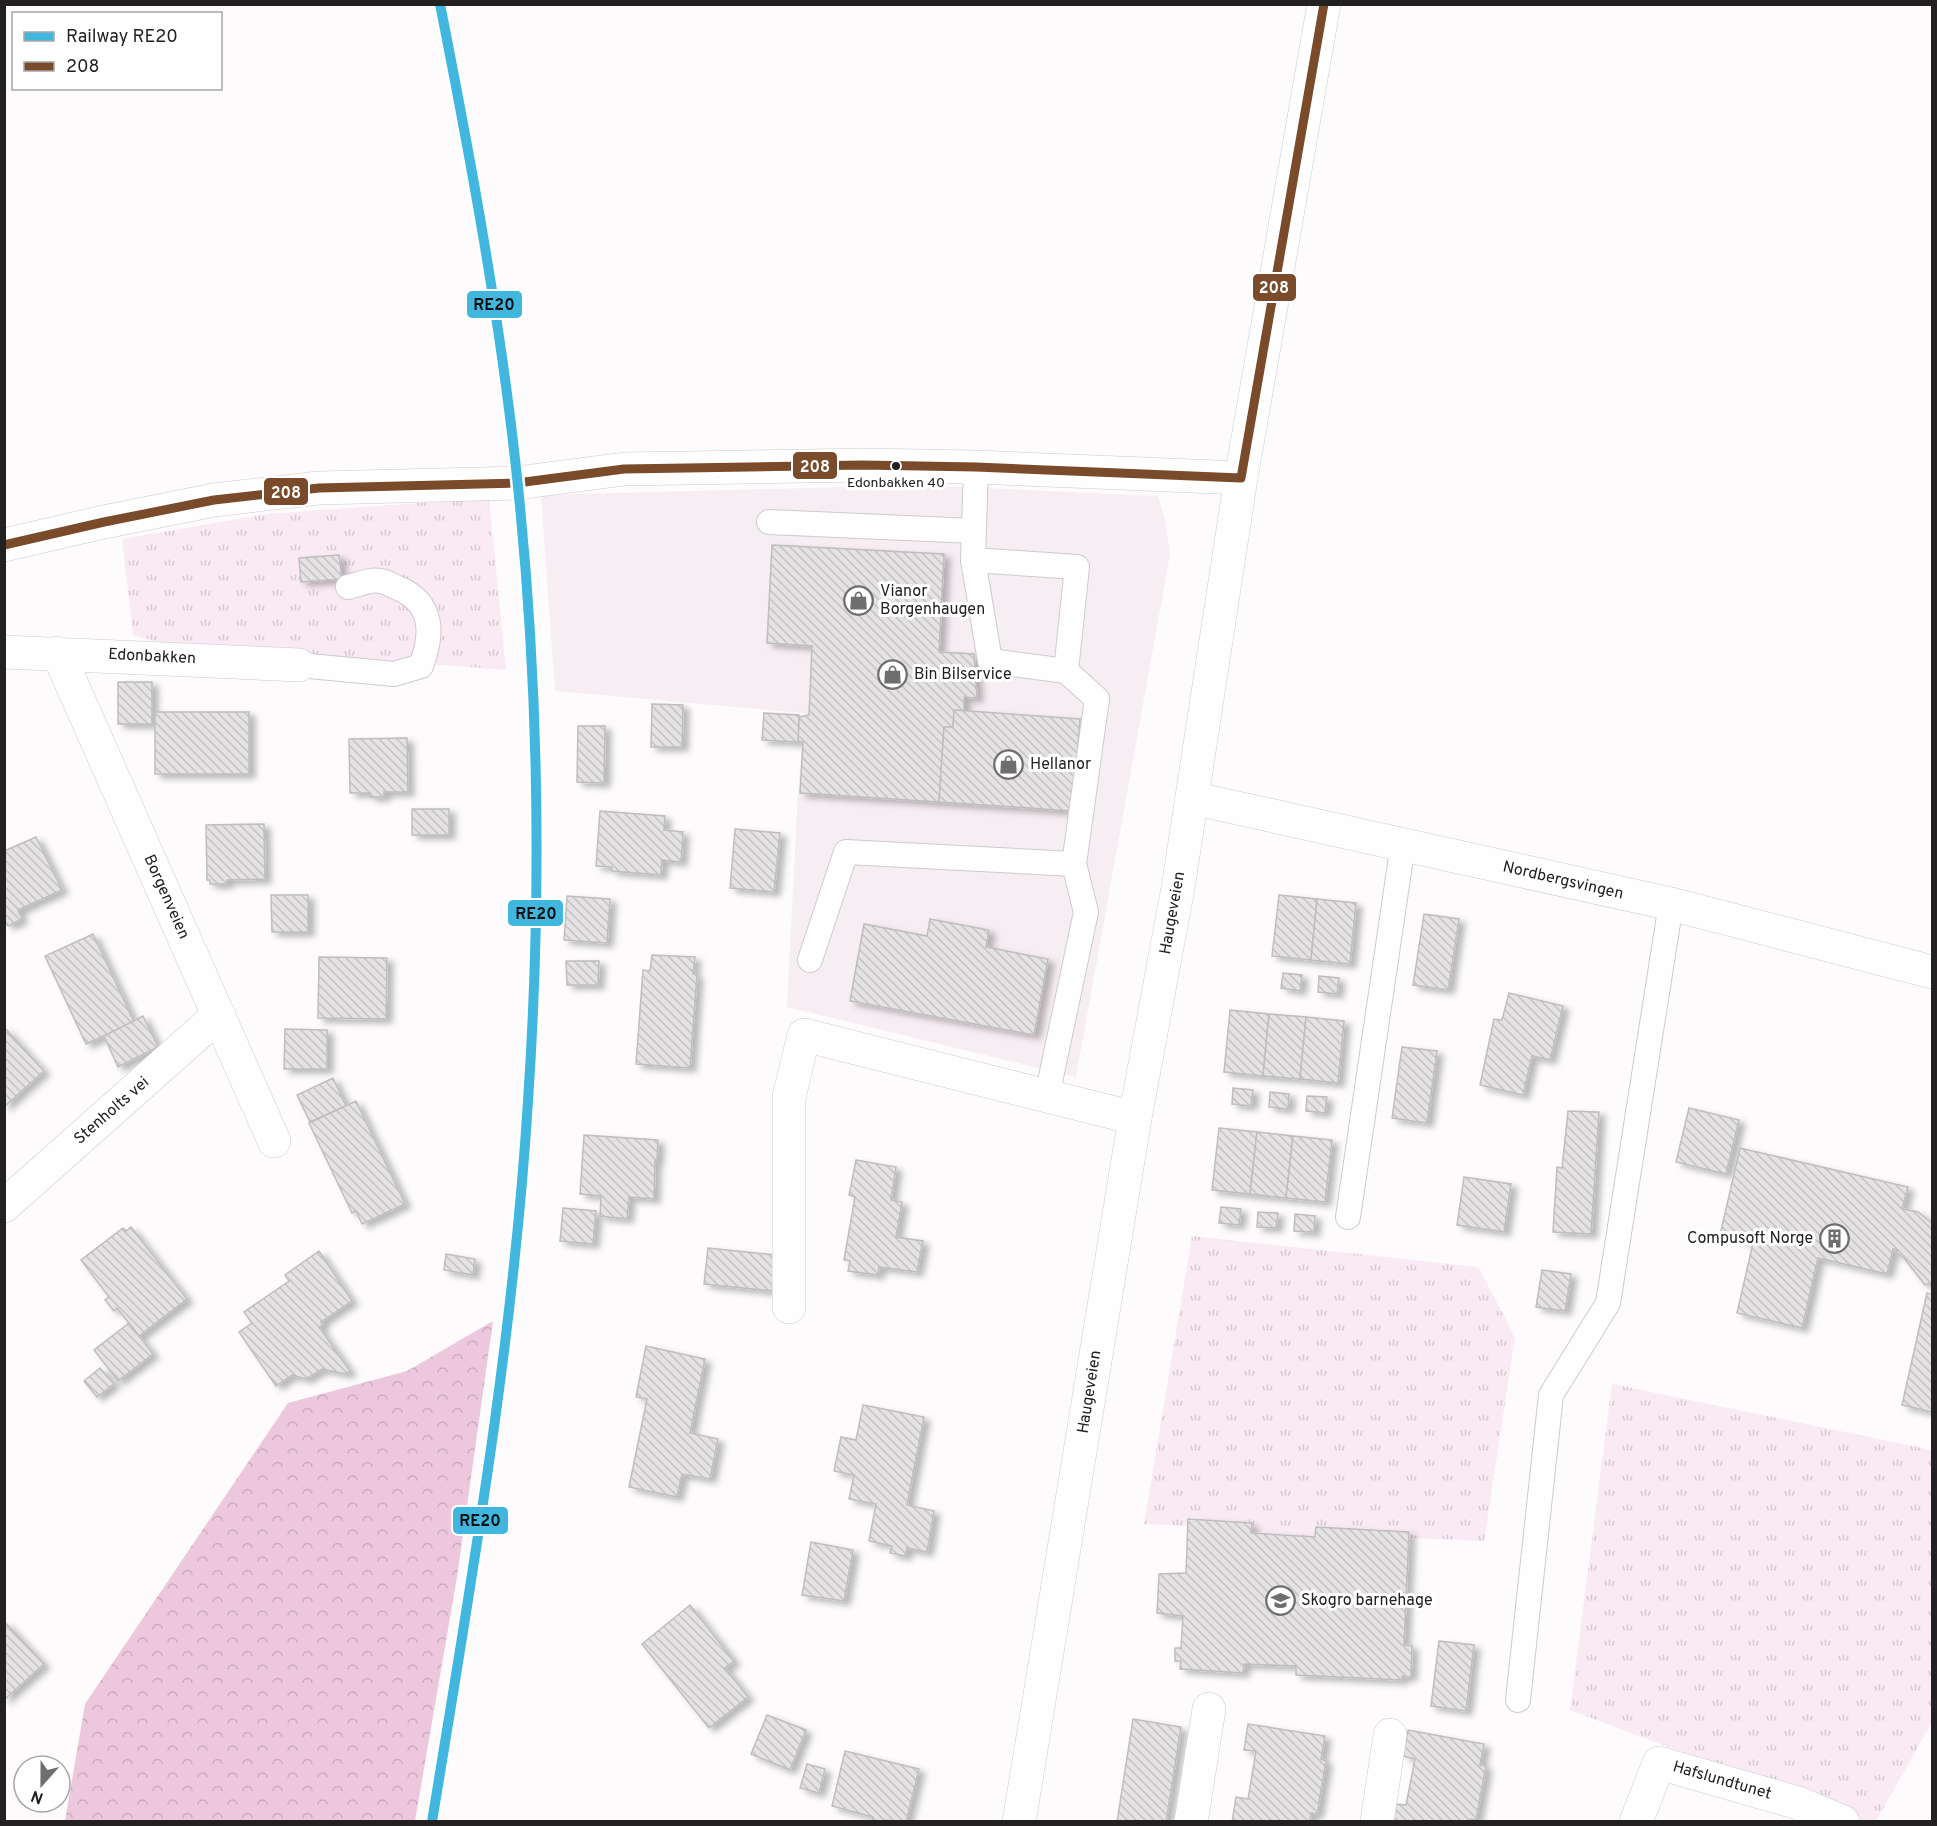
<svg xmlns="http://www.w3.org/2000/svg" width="1937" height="1826" font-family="Overpass,sans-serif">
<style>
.built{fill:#f7eef3}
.grass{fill:url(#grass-tufts)}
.forest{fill:url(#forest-crowns)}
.building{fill:url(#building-back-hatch);stroke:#bfbdbe;stroke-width:1.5;filter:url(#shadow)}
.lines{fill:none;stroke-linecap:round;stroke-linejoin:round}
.lane-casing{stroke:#cdcbcc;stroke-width:26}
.street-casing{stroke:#cdcbcc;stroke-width:34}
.secondary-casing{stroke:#cdcbcc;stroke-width:34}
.lane{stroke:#fffeff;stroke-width:24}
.street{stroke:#fffeff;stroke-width:33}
.secondary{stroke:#fffeff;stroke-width:33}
.bus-1-casing{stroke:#fff;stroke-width:14}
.bus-1{stroke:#7a4b2a;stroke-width:9}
.rail-1-casing{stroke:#fff;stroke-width:15}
.rail-1{stroke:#41b7e0;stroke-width:10}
.bus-dot{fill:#222021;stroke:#fff;stroke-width:2}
.labels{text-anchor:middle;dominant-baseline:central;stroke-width:6;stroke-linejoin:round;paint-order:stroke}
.bus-label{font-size:14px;fill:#222021;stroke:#fff}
.poi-label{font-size:16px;fill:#222021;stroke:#fff;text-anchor:start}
.street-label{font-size:16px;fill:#222021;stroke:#fff}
.line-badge{stroke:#fff;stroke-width:2}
.badge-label{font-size:16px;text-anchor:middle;font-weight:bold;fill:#fff}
.pale-badge-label{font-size:16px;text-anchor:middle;font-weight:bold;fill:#111}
</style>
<defs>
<pattern id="grass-tufts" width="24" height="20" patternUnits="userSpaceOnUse" patternTransform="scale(1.5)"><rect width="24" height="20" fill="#faeaf4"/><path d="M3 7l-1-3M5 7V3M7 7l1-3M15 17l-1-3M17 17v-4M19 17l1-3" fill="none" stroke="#d6c8d1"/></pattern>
<pattern id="forest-crowns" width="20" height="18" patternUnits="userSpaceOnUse" patternTransform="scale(1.5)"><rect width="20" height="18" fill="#edc7de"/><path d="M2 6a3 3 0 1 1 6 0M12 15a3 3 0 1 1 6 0" fill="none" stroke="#cbabbe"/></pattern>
<pattern id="building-back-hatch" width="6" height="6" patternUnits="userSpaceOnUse" patternTransform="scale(1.5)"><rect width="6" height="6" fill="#e5e2e4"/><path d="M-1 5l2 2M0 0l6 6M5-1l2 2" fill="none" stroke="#c4c2c3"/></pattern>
<filter id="shadow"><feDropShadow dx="6" dy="4" stdDeviation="3" flood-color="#0004"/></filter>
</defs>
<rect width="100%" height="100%" fill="#fdfbfc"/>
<polygon class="built" points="919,485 1158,496 1165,520 1170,554 1076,1077 787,1007 798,792 805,713 555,691 541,495"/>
<g class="grass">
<polygon points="489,498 506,670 163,643 133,635 122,539 267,514"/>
<polygon points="1192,1236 1478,1267 1515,1337 1484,1541 1411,1538 1410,1531 1317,1526 1316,1537 1251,1532 1251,1522 1191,1518 1190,1526 1144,1524"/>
<polygon points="1612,1384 1932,1450 1932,1722 1876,1821 1865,1821 1570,1710"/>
</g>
<polygon class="forest" points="493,1321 457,1577 415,1821 65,1821 85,1704 288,1403 407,1371"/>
<g class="building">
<polygon points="772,545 944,554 939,652 974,654 977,698 964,697 964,711 954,710 953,727 944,727 939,802 800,793 803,742 798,741 799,717 809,715 812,646 767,643"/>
<polygon points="339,555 342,579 301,582 299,558"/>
<rect x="118" y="682" width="34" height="42"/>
<polygon points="652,704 683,705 682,747 651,747"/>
<polygon points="954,710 1080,719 1073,811 939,802 944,727 953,727"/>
<rect x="155" y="712" width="94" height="62"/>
<polygon points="764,713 799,715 798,742 762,740"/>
<polygon points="578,726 605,726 604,783 577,782"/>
<polygon points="407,738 408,792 384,792 384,797 370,797 370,793 350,793 349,739"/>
<rect x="412" y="809" width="37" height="26"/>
<polygon points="600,811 665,816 664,830 683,832 681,862 662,860 661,875 612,871 612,867 596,866"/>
<polygon points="264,824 265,879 227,880 227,884 210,884 210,880 207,880 206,825"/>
<polygon points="735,829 780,833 774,892 730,888"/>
<polygon points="36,837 62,890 18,910 22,919 8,926 4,919 4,851"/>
<polygon points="271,895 308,895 308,932 272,932"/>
<polygon points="1279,895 1317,899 1311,960 1272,956"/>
<polygon points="567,896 610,899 607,943 564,940"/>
<polygon points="1317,899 1356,903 1350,964 1311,960"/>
<polygon points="1424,914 1459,919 1448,990 1413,985"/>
<polygon points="930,919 989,930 986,947 1048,959 1034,1035 850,1001 864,924 927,936"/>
<polygon points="93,934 134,1022 86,1044 45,956"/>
<polygon points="652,955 695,957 693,974 697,975 690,1068 636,1064 643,970 650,971"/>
<polygon points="319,957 387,958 386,1019 318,1018"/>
<polygon points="566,961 599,961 598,985 567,985"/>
<polygon points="1283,973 1302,975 1300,991 1281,988"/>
<polygon points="1319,976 1339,978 1337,994 1318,992"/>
<polygon points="1509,993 1563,1006 1550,1060 1532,1056 1523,1095 1480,1085 1494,1019 1502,1020"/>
<polygon points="1230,1010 1269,1014 1263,1076 1224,1072"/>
<polygon points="1269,1014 1306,1017 1300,1079 1263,1076"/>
<polygon points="143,1016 158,1047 118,1067 104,1036"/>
<polygon points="1306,1017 1344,1021 1338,1083 1300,1079"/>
<polygon points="4,1027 44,1071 4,1107"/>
<polygon points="285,1029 327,1030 327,1069 284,1069"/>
<polygon points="1402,1047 1437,1051 1427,1123 1392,1118"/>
<polygon points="333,1078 346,1106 310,1122 297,1095"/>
<polygon points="1233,1088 1253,1090 1251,1106 1232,1104"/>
<polygon points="1270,1092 1289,1094 1288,1109 1269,1107"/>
<polygon points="1307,1096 1327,1097 1325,1113 1306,1111"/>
<polygon points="356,1101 405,1204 362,1224 356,1211 352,1213 309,1123"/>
<polygon points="1689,1108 1739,1120 1726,1174 1676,1162"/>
<polygon points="1568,1111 1599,1112 1591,1234 1553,1232 1557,1167 1562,1168"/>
<polygon points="1219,1128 1257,1132 1250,1194 1212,1190"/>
<polygon points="1257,1132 1293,1136 1286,1198 1250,1194"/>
<polygon points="584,1135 658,1140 657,1161 655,1160 654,1199 629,1197 627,1219 600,1216 601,1196 580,1194"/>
<polygon points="1293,1136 1332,1140 1325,1202 1286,1198"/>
<polygon points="1740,1148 1908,1187 1902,1209 1918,1212 1932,1223 1932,1289 1930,1283 1925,1285 1904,1258 1896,1252 1898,1250 1893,1249 1887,1274 1818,1258 1802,1328 1737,1313 1753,1243 1720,1235"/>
<polygon points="856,1160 896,1167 891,1200 902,1202 896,1237 923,1241 917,1272 879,1267 878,1275 848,1271 850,1261 844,1260 855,1197 849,1195"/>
<polygon points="1464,1177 1511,1184 1504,1232 1457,1225"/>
<polygon points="1221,1207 1241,1209 1239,1225 1219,1223"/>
<polygon points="563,1208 596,1211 593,1244 560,1241"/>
<polygon points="1258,1212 1278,1213 1276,1228 1257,1227"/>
<polygon points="1295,1214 1315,1216 1314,1232 1294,1231"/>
<polygon points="131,1227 187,1299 139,1336 117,1308 114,1311 105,1300 109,1297 81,1260 123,1228 126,1231"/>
<polygon points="708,1248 776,1255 772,1291 704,1284"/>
<polygon points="319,1251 352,1301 321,1322 323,1325 319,1327 350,1371 346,1374 322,1369 306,1379 292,1375 276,1386 239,1332 252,1323 244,1312 289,1281 285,1275"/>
<polygon points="446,1254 475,1259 473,1275 444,1270"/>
<polygon points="1542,1270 1571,1274 1565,1311 1536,1307"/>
<polygon points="1927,1293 1932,1294 1932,1412 1902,1405"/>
<polygon points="129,1323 153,1354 118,1381 94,1350"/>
<polygon points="646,1346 705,1359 690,1433 718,1439 710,1479 682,1474 677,1497 629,1487 647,1399 636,1397"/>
<polygon points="100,1368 114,1384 97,1397 84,1381"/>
<polygon points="863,1405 924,1417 907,1505 934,1511 927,1552 907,1548 905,1556 890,1553 892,1546 869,1541 876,1504 849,1499 854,1475 834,1471 841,1437 856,1440"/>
<polygon points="1188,1519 1252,1523 1251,1533 1315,1537 1316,1527 1409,1532 1404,1645 1412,1646 1411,1677 1402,1676 1402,1680 1296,1675 1296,1666 1244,1664 1243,1673 1180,1669 1181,1661 1175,1661 1175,1648 1181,1648 1183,1616 1157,1613 1159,1574 1186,1573"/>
<polygon points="811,1542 853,1550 844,1601 802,1595"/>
<polygon points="690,1605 734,1661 725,1668 748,1697 709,1728 642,1644"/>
<polygon points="4,1621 44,1664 4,1700"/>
<polygon points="1439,1641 1474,1645 1466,1711 1431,1706"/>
<polygon points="767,1715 806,1730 790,1770 751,1754"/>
<polygon points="1133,1719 1181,1727 1166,1822 1117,1822"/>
<polygon points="1248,1724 1325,1736 1321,1759 1326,1761 1317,1814 1311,1813 1310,1822 1232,1822 1236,1797 1248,1799 1256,1751 1244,1750"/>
<polygon points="1408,1730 1484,1744 1480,1765 1486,1766 1476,1820 1471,1819 1470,1822 1393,1822 1396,1804 1406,1805 1415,1759 1403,1756"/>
<polygon points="845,1751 919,1769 906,1822 884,1820 884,1822 872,1822 873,1817 832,1806"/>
<polygon points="807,1764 825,1769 819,1793 800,1788"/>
</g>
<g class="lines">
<defs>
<g id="lane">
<polyline points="976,467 973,560 1077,567 1066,671 1097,699 1074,864 1086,912 1047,1096"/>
<polyline points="769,522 974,531"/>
<polyline points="973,560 990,661 1066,671"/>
<path d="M299,665L394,674L421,666C433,634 434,603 398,588C392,586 386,581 380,581C371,579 357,585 348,587"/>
<polyline points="810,960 846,852 1074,864"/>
<polyline points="1348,1217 1403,844"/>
<polyline points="1518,1700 1551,1395 1608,1303 1671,904"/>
</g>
<g id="street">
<polyline points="4,652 299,665"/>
<polyline points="58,653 274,1141"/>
<polyline points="1192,798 1671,904 1932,972"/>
<polyline points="4,1206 219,1015"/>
<polyline points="789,1307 789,1097 804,1035 1135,1118"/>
<polyline points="1191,1822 1209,1709"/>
<polyline points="1377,1822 1390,1735"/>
<polyline points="1636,1822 1659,1763 1798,1803 1843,1822"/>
</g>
<g id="secondary">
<polyline points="4,545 104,522 214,500 319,488 517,483 624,469 862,465 976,467 1241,478"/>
<polyline points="1019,1822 1135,1118 1178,888 1241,478 1324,4"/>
</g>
</defs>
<use href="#lane" class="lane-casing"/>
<use href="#street" class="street-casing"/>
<use href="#secondary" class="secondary-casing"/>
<use href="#lane" class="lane"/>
<use href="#street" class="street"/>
<use href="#secondary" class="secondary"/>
<defs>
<polyline id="bus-1" points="4,545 104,522 214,500 319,488 517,483 624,469 862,465 976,467 1241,478 1324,4"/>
</defs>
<use href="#bus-1" class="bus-1-casing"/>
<use href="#bus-1" class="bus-1"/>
<defs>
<path id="rail-1" d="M432,1822C471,1582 513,1344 528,1101C542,894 539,684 517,477C500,318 471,161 440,4"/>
</defs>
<use href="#rail-1" class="rail-1-casing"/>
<use href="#rail-1" class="rail-1"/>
</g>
<defs>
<symbol id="shop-ring" viewBox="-11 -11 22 22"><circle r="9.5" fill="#fff" stroke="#6f6d6e" stroke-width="1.5"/><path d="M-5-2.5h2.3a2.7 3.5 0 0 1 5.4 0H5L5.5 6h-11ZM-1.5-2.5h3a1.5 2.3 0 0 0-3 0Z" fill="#6f6d6e"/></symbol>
<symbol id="building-ring" viewBox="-11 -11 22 22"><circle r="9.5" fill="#fff" stroke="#6f6d6e" stroke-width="1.5"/><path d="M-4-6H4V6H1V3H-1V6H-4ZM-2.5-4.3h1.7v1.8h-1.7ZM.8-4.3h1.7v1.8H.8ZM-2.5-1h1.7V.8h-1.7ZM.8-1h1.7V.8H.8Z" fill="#6f6d6e"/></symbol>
<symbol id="school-ring" viewBox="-11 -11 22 22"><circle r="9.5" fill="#fff" stroke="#6f6d6e" stroke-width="1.5"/><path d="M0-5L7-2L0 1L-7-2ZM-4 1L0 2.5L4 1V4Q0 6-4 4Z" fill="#6f6d6e"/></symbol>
</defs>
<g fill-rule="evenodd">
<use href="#shop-ring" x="842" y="584" width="33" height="33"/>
<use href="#shop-ring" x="876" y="658" width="33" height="33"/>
<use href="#shop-ring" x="992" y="748" width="33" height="33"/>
<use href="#building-ring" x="1818" y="1222" width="33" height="33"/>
<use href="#school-ring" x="1264" y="1584" width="33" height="33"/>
</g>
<circle class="bus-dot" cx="896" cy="466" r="5"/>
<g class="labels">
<g class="bus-label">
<text x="896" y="483">Edonbakken 40</text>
</g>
<g class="poi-label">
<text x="880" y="592">Vianor<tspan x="880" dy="18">Borgenhaugen</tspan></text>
<text x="914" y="675">Bin Bilservice</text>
<text x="1030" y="765">Hellanor</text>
<text x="1813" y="1239" text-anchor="end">Compusoft Norge</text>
<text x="1301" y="1601">Skogro barnehage</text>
</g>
<g class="street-label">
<text transform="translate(152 657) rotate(3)">Edonbakken</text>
<text transform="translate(1563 881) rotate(13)">Nordbergsvingen</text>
<text transform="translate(166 897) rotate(66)">Borgenveien</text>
<text transform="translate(1173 913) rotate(-80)">Haugeveien</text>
<text transform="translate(112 1111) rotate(-41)">Stenholts vei</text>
<text transform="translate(1090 1392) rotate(-81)">Haugeveien</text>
<text transform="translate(1722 1781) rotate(16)">Hafslundtunet</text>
</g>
</g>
<g class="line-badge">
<rect x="1252" y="273" width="45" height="29" rx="6" fill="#7a4b2a"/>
<rect x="466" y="290" width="57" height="29" rx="6" fill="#41b7e0"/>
<rect x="792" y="451" width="46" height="29" rx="6" fill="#7a4b2a"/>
<rect x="263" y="477" width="46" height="29" rx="6" fill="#7a4b2a"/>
<rect x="507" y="899" width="57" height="28" rx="6" fill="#41b7e0"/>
<rect x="452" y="1506" width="57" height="29" rx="6" fill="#41b7e0"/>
</g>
<g class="badge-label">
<text x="1274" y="293">208</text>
<text x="815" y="472">208</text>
<text x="286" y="498">208</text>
</g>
<g class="pale-badge-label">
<text x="494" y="310">RE20</text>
<text x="536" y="919">RE20</text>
<text x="480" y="1526">RE20</text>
</g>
<rect width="1937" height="1826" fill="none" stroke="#222021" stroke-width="12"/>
<rect x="12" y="12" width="210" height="78" fill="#ffffff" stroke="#a7a6a6" stroke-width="1.5"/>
<rect x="24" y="32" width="30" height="9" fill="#41b7e0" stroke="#a7a6a6" stroke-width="1.5"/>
<text x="66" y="42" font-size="18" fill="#222021">Railway RE20</text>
<rect x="24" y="62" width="30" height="9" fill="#7a4b2a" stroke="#a7a6a6" stroke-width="1.5"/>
<text x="66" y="72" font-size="18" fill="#222021">208</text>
<g transform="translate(42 1784) rotate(201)"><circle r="28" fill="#ffffff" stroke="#a7a6a6" stroke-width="1.5"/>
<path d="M0-4.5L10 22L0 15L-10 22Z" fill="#6f6d6e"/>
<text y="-9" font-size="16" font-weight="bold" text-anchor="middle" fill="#222021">N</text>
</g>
</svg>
